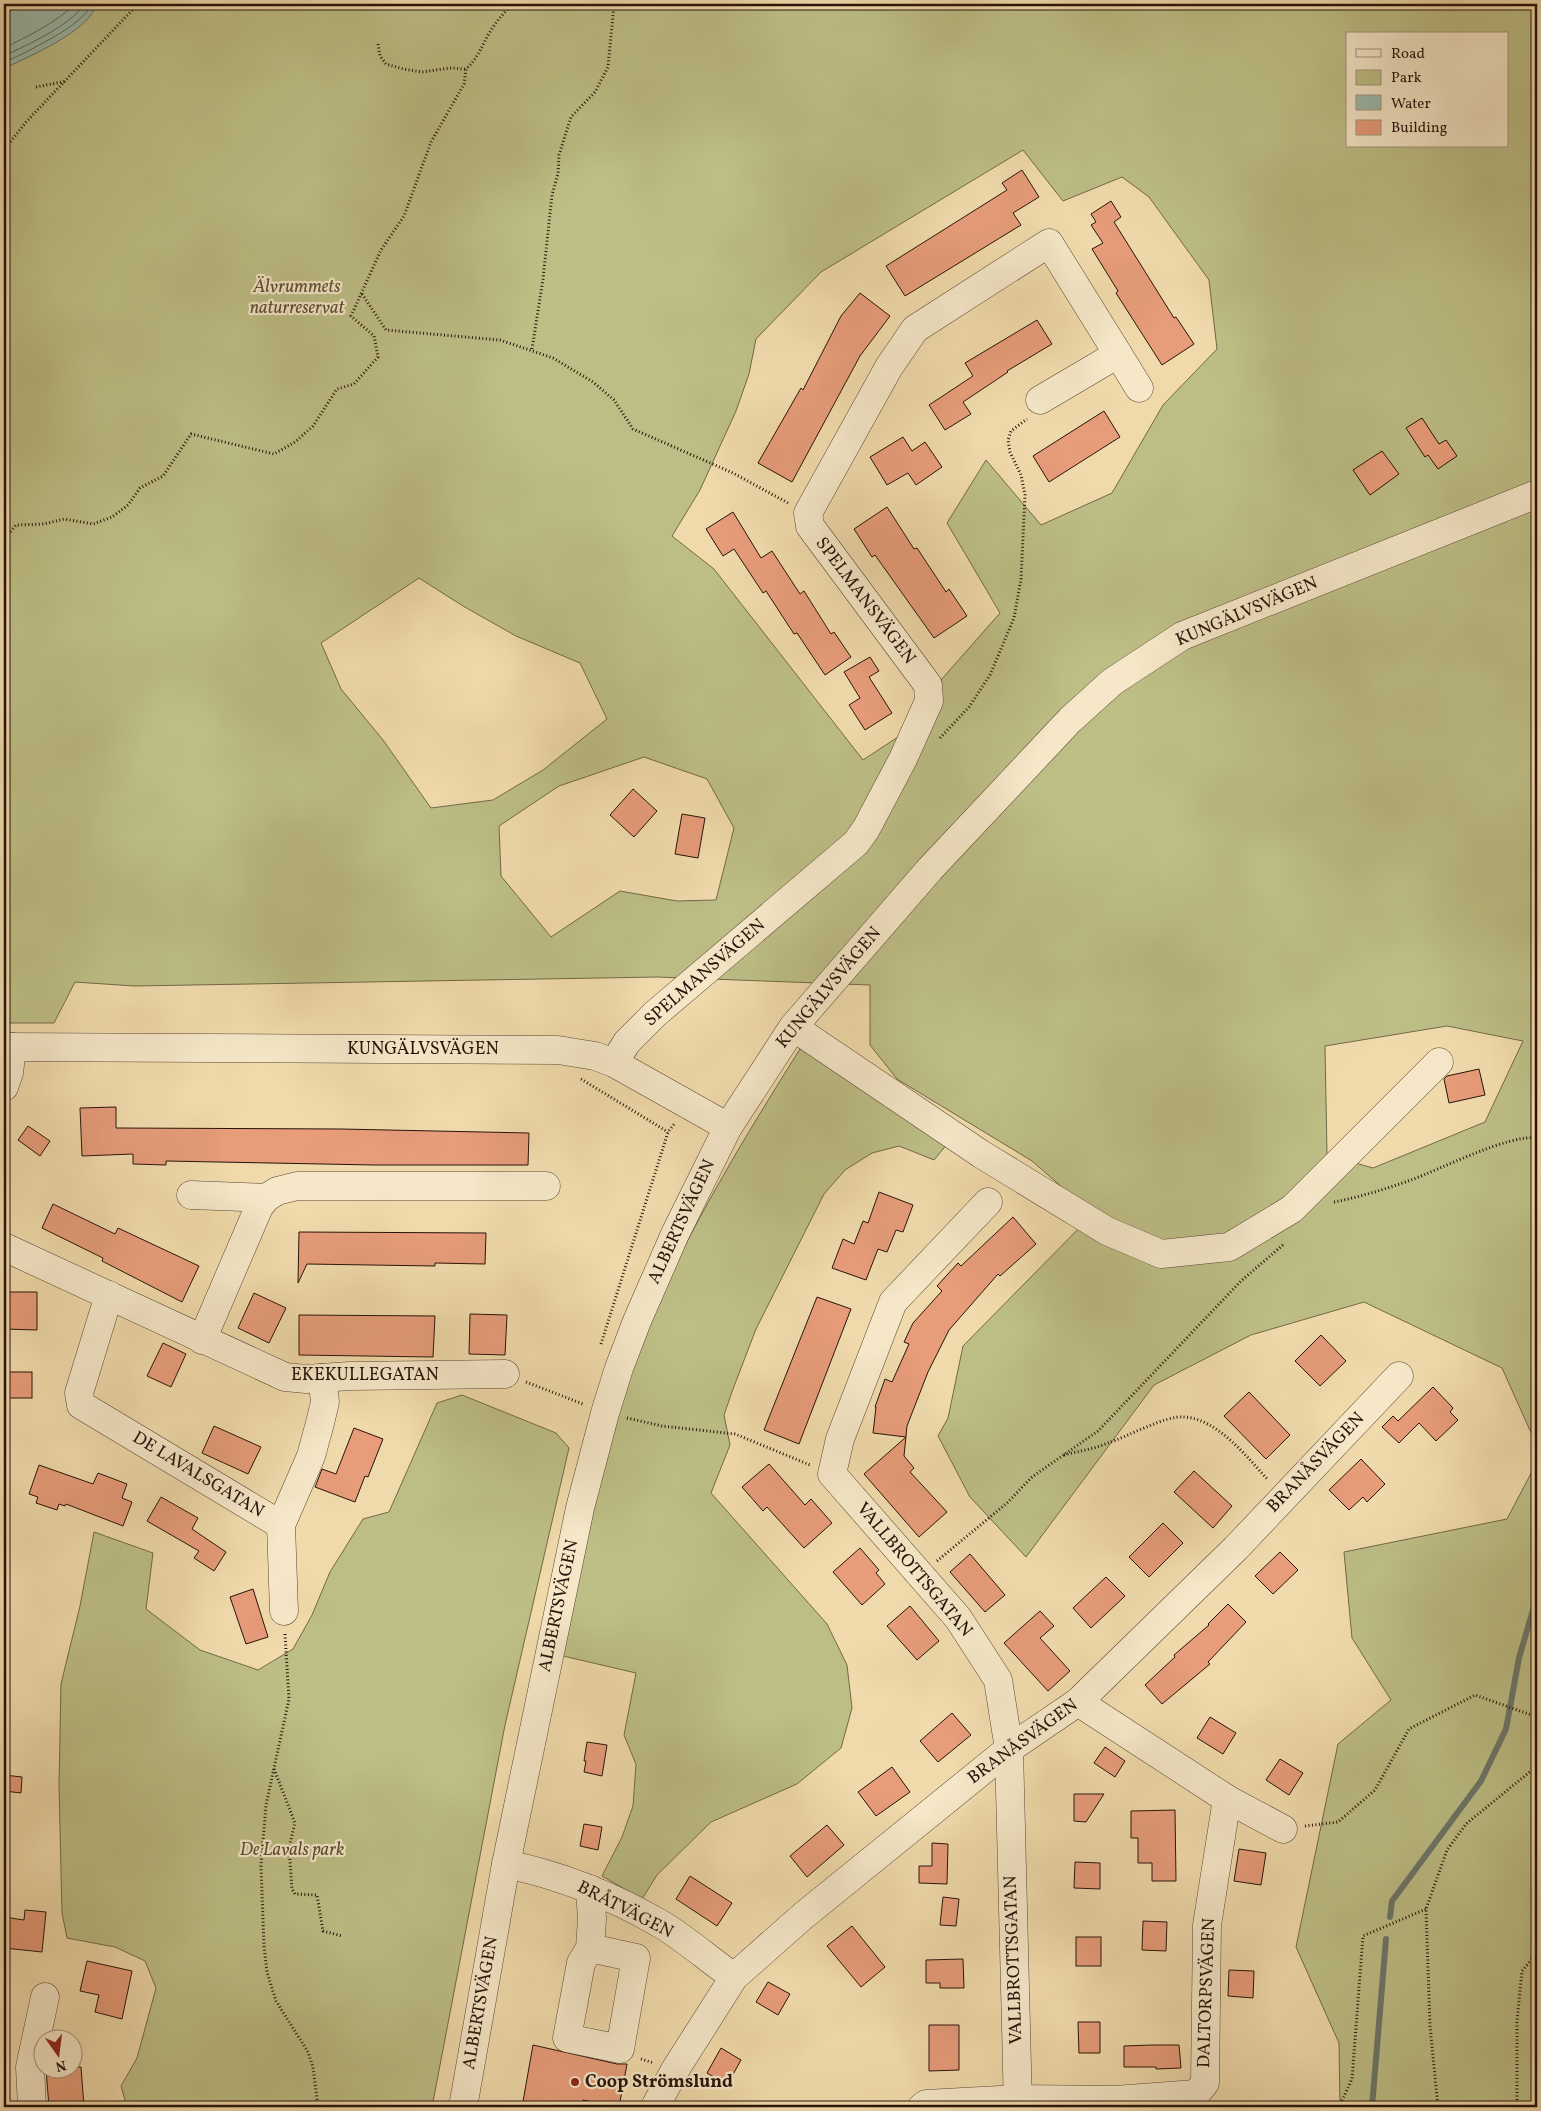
<svg xmlns="http://www.w3.org/2000/svg" width="1541" height="2111" font-family="Vollkorn,serif">
<style>
.green{fill:#bdbe86;stroke:#726848;fill-rule:evenodd}
.water{fill:#9abaac;stroke:#6c776b}
.lines{fill:none;stroke-linecap:round;stroke-linejoin:round}
.shore{stroke:#61665b;stroke-width:1}
.stream{stroke:#6c776b;stroke-width:6}
.building{fill:#e79c7a;stroke:#28130a}
.minor-casing{stroke:#5a4532;stroke-width:29}
.path{stroke:#28130a;stroke-width:3;stroke-dasharray:1 2.5;stroke-linecap:butt}
.minor{stroke:#f5e7c8;stroke-width:28}
.poi-dot{fill:#8f2418;stroke:#f5e7c8;stroke-width:2}
.labels{text-anchor:middle;dominant-baseline:central;stroke-width:4.5;stroke-linejoin:round;paint-order:stroke}
.park-label{font-size:18px;font-style:italic;fill:#5c4f35;stroke:#f5e7c8}
.street-label{font-size:18px;fill:#28130a;stroke:#f5e7c8}
.poi-label{font-size:18px;font-weight:bold;fill:#28130a;stroke:#f5e7c8;text-anchor:start}
</style>
<rect width="100%" height="100%" fill="#f0daab"/>
<filter id="stains"><feTurbulence type="fractalNoise" baseFrequency=".004" numOctaves="4"/><feColorMatrix values="0 0 0 0 .2 0 0 0 0 .09 0 0 0 0 .02 0 0 0 .5 -.17"/></filter>
<radialGradient id="worn" r=".72"><stop offset=".6" stop-color="#630" stop-opacity="0"/><stop offset="1" stop-color="#630" stop-opacity=".3"/></radialGradient>
<g class="green">
<path d="M96,4H1537V1446L1502,1368L1364,1302L1251,1335L1154,1385L1026,1557L970,1497L938,1436L948,1418L963,1346L1093,1214L1032,1161L897,1079L870,1045V985L657,977L134,986L75,982L54,1023H4V77L7,67C30,56 90,30 96,4ZM1347,34H1507V146H1347ZM1023,150L1063,201L1122,177L1149,197L1209,280L1217,349L1163,405L1112,493L1041,525L986,460L947,523L1000,613L919,705L904,733L863,760L714,569L672,536L700,490L736,411L749,374L756,339L821,272ZM419,578L463,606L516,636L580,663L607,719L543,770L493,800L431,808L383,740L341,689L321,643ZM644,757L707,779L734,828L716,900L677,901L620,891L551,937L501,876L499,826L559,786ZM1447,1026L1523,1041L1485,1122L1373,1168L1327,1155L1325,1046Z"/>
<path d="M800,1049L817,1054L948,1143L934,1160L899,1146L872,1153L845,1170L824,1194L756,1329L733,1389L724,1415L730,1445L711,1493L827,1624L847,1665L852,1708L841,1748L797,1784L711,1822L657,1875L642,1899L602,1876L622,1837L633,1806L636,1764L624,1735L636,1673L563,1656C577,1591 589,1525 605,1460C610,1439 614,1415 621,1394C663,1271 731,1159 800,1049Z"/>
<polygon points="462,1395 556,1433 569,1448 505,1725 432,2107 127,2107 121,2086 137,2058 156,1988 145,1961 115,1947 67,1938 62,1913 59,1785 61,1684 80,1606 94,1532 153,1553 146,1609 200,1650 258,1670 293,1649 312,1615 330,1572 363,1519 389,1512 437,1403"/>
<polygon points="1537,1462 1537,2107 1340,2107 1339,2043 1296,1947 1338,1744 1391,1700 1352,1638 1344,1552 1507,1519"/>
</g>
<path class="water" d="M4,4H96C91,30 30,56 7,67L4,77Z"/>
<g class="lines">
<g class="shore">
<path d="M4,48C28,36 56,23 75,4"/>
<path d="M4,56C29,44 68,27 85,4"/>
<path d="M4,63C23,53 86,25 91,4"/>
</g>
<g class="stream">
<polyline points="1390,1917 1392,1901 1481,1781 1506,1729 1519,1658 1537,1596"/>
<polyline points="1372,2107 1386,1939"/>
</g>
</g>
<g class="building">
<polygon points="1022,170 1039,197 1013,213 1021,225 905,296 886,266 1007,190 1002,183"/>
<polygon points="1111,201 1121,217 1114,222 1174,318 1176,317 1194,344 1162,365 1116,293 1118,291 1092,249 1103,243 1091,225 1096,222 1091,214"/>
<polygon points="860,293 890,316 860,356 792,482 758,463 801,388 803,390 841,316"/>
<polygon points="1037,320 1052,344 1007,371 1008,372 963,402 971,414 945,430 929,405 973,376 965,363"/>
<polygon points="1104,411 1120,437 1049,482 1033,456"/>
<polygon points="1422,418 1439,444 1446,440 1457,456 1438,469 1428,455 1425,457 1406,428"/>
<polygon points="903,437 912,451 925,442 942,467 916,485 908,473 887,485 870,457"/>
<polygon points="1382,451 1399,474 1370,495 1353,470"/>
<polygon points="887,507 914,549 917,548 946,592 949,589 967,616 934,638 875,555 872,557 854,529"/>
<polygon points="733,512 761,558 772,551 800,594 804,591 831,634 834,632 851,657 825,675 797,633 794,634 766,591 763,593 734,549 723,556 706,529"/>
<polygon points="870,657 879,671 869,677 892,713 865,730 849,705 860,698 844,672"/>
<polygon points="633,789 657,811 634,837 610,815"/>
<polygon points="682,814 705,818 698,858 675,854"/>
<polygon points="1479,1069 1485,1095 1449,1103 1444,1079 1447,1076"/>
<polygon points="116,1107 116,1128 341,1129 529,1133 528,1165 374,1165 166,1161 166,1165 133,1164 133,1154 82,1156 80,1108"/>
<polygon points="28,1126 50,1141 40,1156 18,1140"/>
<polygon points="879,1192 913,1205 903,1232 896,1230 887,1252 878,1249 866,1280 832,1268 843,1239 854,1244 863,1221 868,1223"/>
<polygon points="53,1204 115,1234 118,1228 199,1266 182,1302 102,1261 103,1258 42,1228"/>
<polygon points="1013,1217 1036,1244 1000,1276 998,1274 949,1330 928,1372 907,1426 904,1456 914,1468 910,1472 947,1512 919,1537 864,1474 906,1437 873,1433 876,1407 875,1407 885,1379 892,1382 909,1344 904,1342 913,1323 942,1291 937,1286 958,1263 961,1266"/>
<polygon points="299,1232 486,1233 485,1264 435,1263 435,1266 307,1264 298,1283"/>
<polygon points="4,1292 37,1292 37,1330 4,1329"/>
<polygon points="254,1293 286,1308 269,1343 238,1328"/>
<polygon points="817,1297 851,1309 799,1444 764,1430"/>
<polygon points="470,1314 507,1315 505,1355 469,1354"/>
<polygon points="299,1315 435,1316 433,1357 299,1355"/>
<polygon points="1321,1335 1346,1361 1320,1386 1295,1361"/>
<polygon points="163,1343 186,1354 171,1387 147,1376"/>
<rect x="4" y="1372" width="28" height="26"/>
<polygon points="1433,1387 1453,1408 1450,1412 1458,1420 1436,1441 1419,1423 1399,1443 1382,1427 1393,1416 1398,1421"/>
<polygon points="1249,1392 1290,1435 1266,1459 1224,1416"/>
<polygon points="214,1426 261,1447 248,1474 202,1453"/>
<polygon points="354,1428 383,1439 368,1477 365,1476 355,1502 315,1487 322,1469 336,1474"/>
<polygon points="1361,1459 1385,1484 1367,1502 1363,1497 1349,1510 1329,1490"/>
<polygon points="769,1464 805,1505 811,1499 832,1523 804,1548 767,1507 763,1511 742,1487"/>
<polygon points="39,1465 93,1484 98,1473 127,1484 122,1498 132,1502 123,1526 66,1504 65,1506 59,1504 57,1510 36,1503 38,1497 29,1494"/>
<polygon points="1194,1471 1232,1506 1213,1528 1174,1492"/>
<polygon points="161,1497 198,1518 192,1529 226,1552 214,1571 194,1558 199,1551 147,1521"/>
<polygon points="1163,1523 1183,1543 1149,1577 1129,1557"/>
<polygon points="860,1548 879,1570 876,1573 885,1584 862,1605 833,1572"/>
<polygon points="1280,1552 1298,1570 1273,1594 1255,1576"/>
<polygon points="970,1554 1005,1595 985,1612 950,1572"/>
<polygon points="1106,1577 1125,1596 1091,1628 1073,1608"/>
<polygon points="253,1589 268,1637 246,1644 230,1597"/>
<polygon points="1228,1604 1246,1622 1208,1662 1210,1664 1162,1704 1145,1685 1175,1657 1174,1655 1209,1625 1208,1624"/>
<polygon points="910,1606 939,1641 917,1660 887,1626"/>
<polygon points="1040,1611 1054,1626 1040,1638 1070,1671 1048,1691 1004,1643"/>
<polygon points="952,1713 971,1735 938,1762 920,1741"/>
<polygon points="1210,1717 1236,1733 1223,1754 1197,1738"/>
<polygon points="587,1742 607,1745 602,1776 584,1772 586,1761 584,1761"/>
<polygon points="1105,1747 1125,1761 1115,1777 1094,1763"/>
<polygon points="1280,1759 1303,1773 1289,1795 1266,1780"/>
<polygon points="892,1767 910,1792 876,1816 858,1792"/>
<polygon points="4,1775 22,1777 21,1793 4,1791"/>
<polygon points="1074,1794 1104,1794 1086,1822 1074,1821"/>
<polygon points="1175,1810 1176,1881 1152,1881 1152,1863 1138,1863 1138,1838 1131,1838 1131,1811"/>
<polygon points="584,1824 602,1827 598,1850 580,1846"/>
<polygon points="827,1825 844,1845 807,1877 790,1856"/>
<polygon points="932,1843 948,1844 947,1884 919,1883 919,1866 932,1866"/>
<polygon points="1239,1849 1266,1853 1261,1885 1234,1881"/>
<polygon points="1075,1862 1100,1863 1100,1889 1074,1888"/>
<polygon points="690,1876 732,1903 717,1926 676,1899"/>
<polygon points="943,1897 959,1899 956,1926 940,1925"/>
<polygon points="25,1910 46,1912 42,1952 4,1948 4,1917 24,1920"/>
<polygon points="1143,1921 1167,1922 1166,1951 1142,1950"/>
<polygon points="852,1926 885,1967 861,1987 827,1946"/>
<rect x="1076" y="1937" width="25" height="29"/>
<polygon points="963,1959 964,1988 940,1988 940,1983 926,1983 926,1960"/>
<polygon points="87,1961 132,1971 122,2019 95,2012 99,1995 80,1991"/>
<polygon points="1229,1970 1254,1971 1253,1998 1228,1996"/>
<polygon points="768,1982 790,1994 778,2015 756,2002"/>
<polygon points="1078,2022 1100,2022 1100,2053 1079,2053"/>
<polygon points="929,2025 959,2025 959,2070 929,2071"/>
<polygon points="533,2045 617,2064 627,2064 619,2107 583,2100 582,2107 522,2107"/>
<polygon points="1152,2045 1179,2045 1181,2068 1156,2069 1156,2067 1124,2067 1124,2046"/>
<polygon points="721,2048 741,2060 727,2085 707,2073"/>
<polygon points="81,2067 84,2107 49,2107 46,2069"/>
</g>
<g class="lines">
<defs>
<g id="minor">
<polyline points="1118,354 1139,388"/>
<polyline points="793,1027 981,1154 1107,1231 1161,1254 1229,1247 1292,1209 1439,1062"/>
<polyline points="4,1047 558,1050 595,1056 614,1063 728,1127"/>
<polyline points="614,1063 627,1042 655,1014 856,843 866,829 903,759 929,701 928,685 810,526 808,513 889,367 915,329 1049,243 1118,354 1040,400"/>
<polyline points="4,1087 9,1073 12,1047"/>
<polyline points="191,1195 266,1198 277,1191 297,1186 546,1186"/>
<polyline points="988,1202 893,1302 840,1439 832,1474 958,1618 998,1680 1009,1749 1018,2107"/>
<polyline points="4,1247 285,1377 306,1379 350,1376 505,1374"/>
<polyline points="109,1295 79,1393 81,1405 281,1525"/>
<polyline points="202,1340 259,1207 266,1198"/>
<polyline points="284,1611 281,1525 311,1456 320,1423 325,1402 322,1378"/>
<polyline points="1078,1702 1227,1799 1283,1829"/>
<path d="M506,1864C559,1875 612,1896 659,1923C685,1938 709,1960 734,1977"/>
<polyline points="590,1948 581,1963 567,2038 620,2049 636,1958 590,1948 592,1919 590,1889"/>
<polyline points="32,2107 30,2067 45,1997"/>
<polyline points="463,2107 506,1864 580,1508 605,1413 619,1368 637,1321 675,1234 728,1127 793,1027 930,869 1070,720 1112,682 1182,636 1537,494"/>
<polyline points="655,2107 675,2070 734,1977 803,1916 1009,1749 1078,1702 1236,1548 1399,1376"/>
<polyline points="922,2107 926,2104 1018,2099 1115,2100 1196,2094 1205,2083 1207,1925 1227,1799"/>
</g>
</defs>
<use href="#minor" class="minor-casing"/>
<g class="path">
<polyline points="378,44 380,56 386,64 403,69 422,72 450,68 466,69"/>
<polyline points="36,87 67,81"/>
<polyline points="4,150 26,122 138,4"/>
<polyline points="362,294 386,330 500,340 553,358 593,382 614,400 633,429 733,473 788,503"/>
<polyline points="532,349 543,279 552,195 558,174 559,155 571,117 595,92 608,67 614,4"/>
<path d="M4,540L16,525L44,524L64,519L93,524L112,517L128,505L140,488L163,476L191,434L274,454L295,442L313,426L337,389L354,384L378,357L374,336L351,316L381,250L404,216L431,142L464,84L466,69C475,61 478,54 484,43C491,28 501,15 513,4"/>
<polyline points="940,738 969,707 990,675 1014,618 1021,579 1025,495 1021,475 1010,452 1008,440 1011,431 1027,419"/>
<polyline points="581,1079 668,1132"/>
<path d="M1334,1202C1360,1197 1386,1189 1411,1180C1441,1169 1509,1134 1537,1138"/>
<polyline points="601,1344 668,1132 675,1123"/>
<polyline points="526,1382 583,1404"/>
<polyline points="627,1418 662,1426 735,1434 810,1465"/>
<path d="M1064,1455C1079,1451 1094,1449 1108,1443C1127,1437 1166,1415 1184,1417C1218,1419 1247,1457 1268,1480"/>
<polyline points="937,1561 1007,1503 1032,1477 1098,1431 1241,1281 1284,1244"/>
<polyline points="285,1634 289,1699 266,1805 261,1866 264,1946 267,1972 276,2001 308,2052 313,2067 318,2107"/>
<polyline points="274,1769 295,1823 289,1847 292,1889 295,1894 317,1895 323,1931 342,1936"/>
<polyline points="1305,1826 1338,1822 1375,1790 1409,1729 1475,1695 1537,1717"/>
<polyline points="641,2059 654,2063"/>
<polyline points="1339,2107 1352,2079 1363,1936 1426,1909"/>
<polyline points="1438,2107 1430,2026 1426,1909 1447,1850 1466,1824 1537,1766"/>
<polyline points="1517,2107 1517,2021 1522,1971 1537,1953"/>
</g>
<use href="#minor" class="minor"/>
</g>
<circle class="poi-dot" cx="575" cy="2082" r="5"/>
<g class="labels">
<g class="park-label">
<text x="297" y="287">Älvrummets<tspan x="297" dy="21">naturreservat</tspan></text>
<text x="292" y="1850">De Lavals park</text>
</g>
<g class="street-label">
<text transform="translate(865 601) rotate(53)">SPELMANSVÄGEN</text>
<text transform="translate(1247 612) rotate(-23)">KUNGÄLVSVÄGEN</text>
<text transform="translate(705 973) rotate(-41)">SPELMANSVÄGEN</text>
<text transform="translate(829 988) rotate(-50)">KUNGÄLVSVÄGEN</text>
<text x="423" y="1049">KUNGÄLVSVÄGEN</text>
<text transform="translate(682 1222) rotate(-65)">ALBERTSVÄGEN</text>
<text x="365" y="1375">EKEKULLEGATAN</text>
<text transform="translate(1316 1463) rotate(-46)">BRANÅSVÄGEN</text>
<text transform="translate(198 1475) rotate(31)">DE LAVALSGATAN</text>
<text transform="translate(914 1570) rotate(50)">VALLBROTTSGATAN</text>
<text transform="translate(559 1606) rotate(-78)">ALBERTSVÄGEN</text>
<text transform="translate(1023 1742) rotate(-36)">BRANÅSVÄGEN</text>
<text transform="translate(625 1910) rotate(27)">BRÅTVÄGEN</text>
<text transform="translate(1014 1960) rotate(-92)">VALLBROTTSGATAN</text>
<text transform="translate(1207 1993) rotate(-88)">DALTORPSVÄGEN</text>
<text transform="translate(481 2003) rotate(-80)">ALBERTSVÄGEN</text>
</g>
<g class="poi-label">
<text x="585" y="2082">Coop Strömslund</text>
</g>
</g>
<rect width="1541" height="2111" fill="none" stroke="#f0daab" stroke-width="20"/>
<rect x="5" y="5" width="1531" height="2101" fill="none" stroke="#28130a" stroke-width="2.5"/>
<rect x="10" y="10" width="1521" height="2091" fill="none" stroke="#28130a"/>
<rect x="1346" y="32" width="162" height="115" fill="#f5e7c8" stroke="#a3927c"/>
<rect x="1356" y="49" width="25" height="8" fill="#f5e7c8" stroke="#a3927c"/>
<text x="1391" y="58" font-size="15" fill="#28130a">Road</text>
<rect x="1356" y="70" width="25" height="15" fill="#bdbe86" stroke="#a3927c"/>
<text x="1391" y="82" font-size="15" fill="#28130a">Park</text>
<rect x="1356" y="95" width="25" height="15" fill="#9abaac" stroke="#a3927c"/>
<text x="1391" y="108" font-size="15" fill="#28130a">Water</text>
<rect x="1356" y="120" width="25" height="15" fill="#e79c7a" stroke="#a3927c"/>
<text x="1391" y="132" font-size="15" fill="#28130a">Building</text>
<g transform="translate(58 2054) rotate(166)"><circle r="24" fill="#f5e7c8" stroke="#a3927c"/>
<path d="M0-4L9 19L0 12L-9 19Z" fill="#8f2418"/>
<text y="-8" font-size="14" font-weight="bold" text-anchor="middle" fill="#28130a">N</text>
</g>
<rect width="100%" height="100%" filter="url(#stains)"/>
<rect width="100%" height="100%" fill="url(#worn)"/>
</svg>
